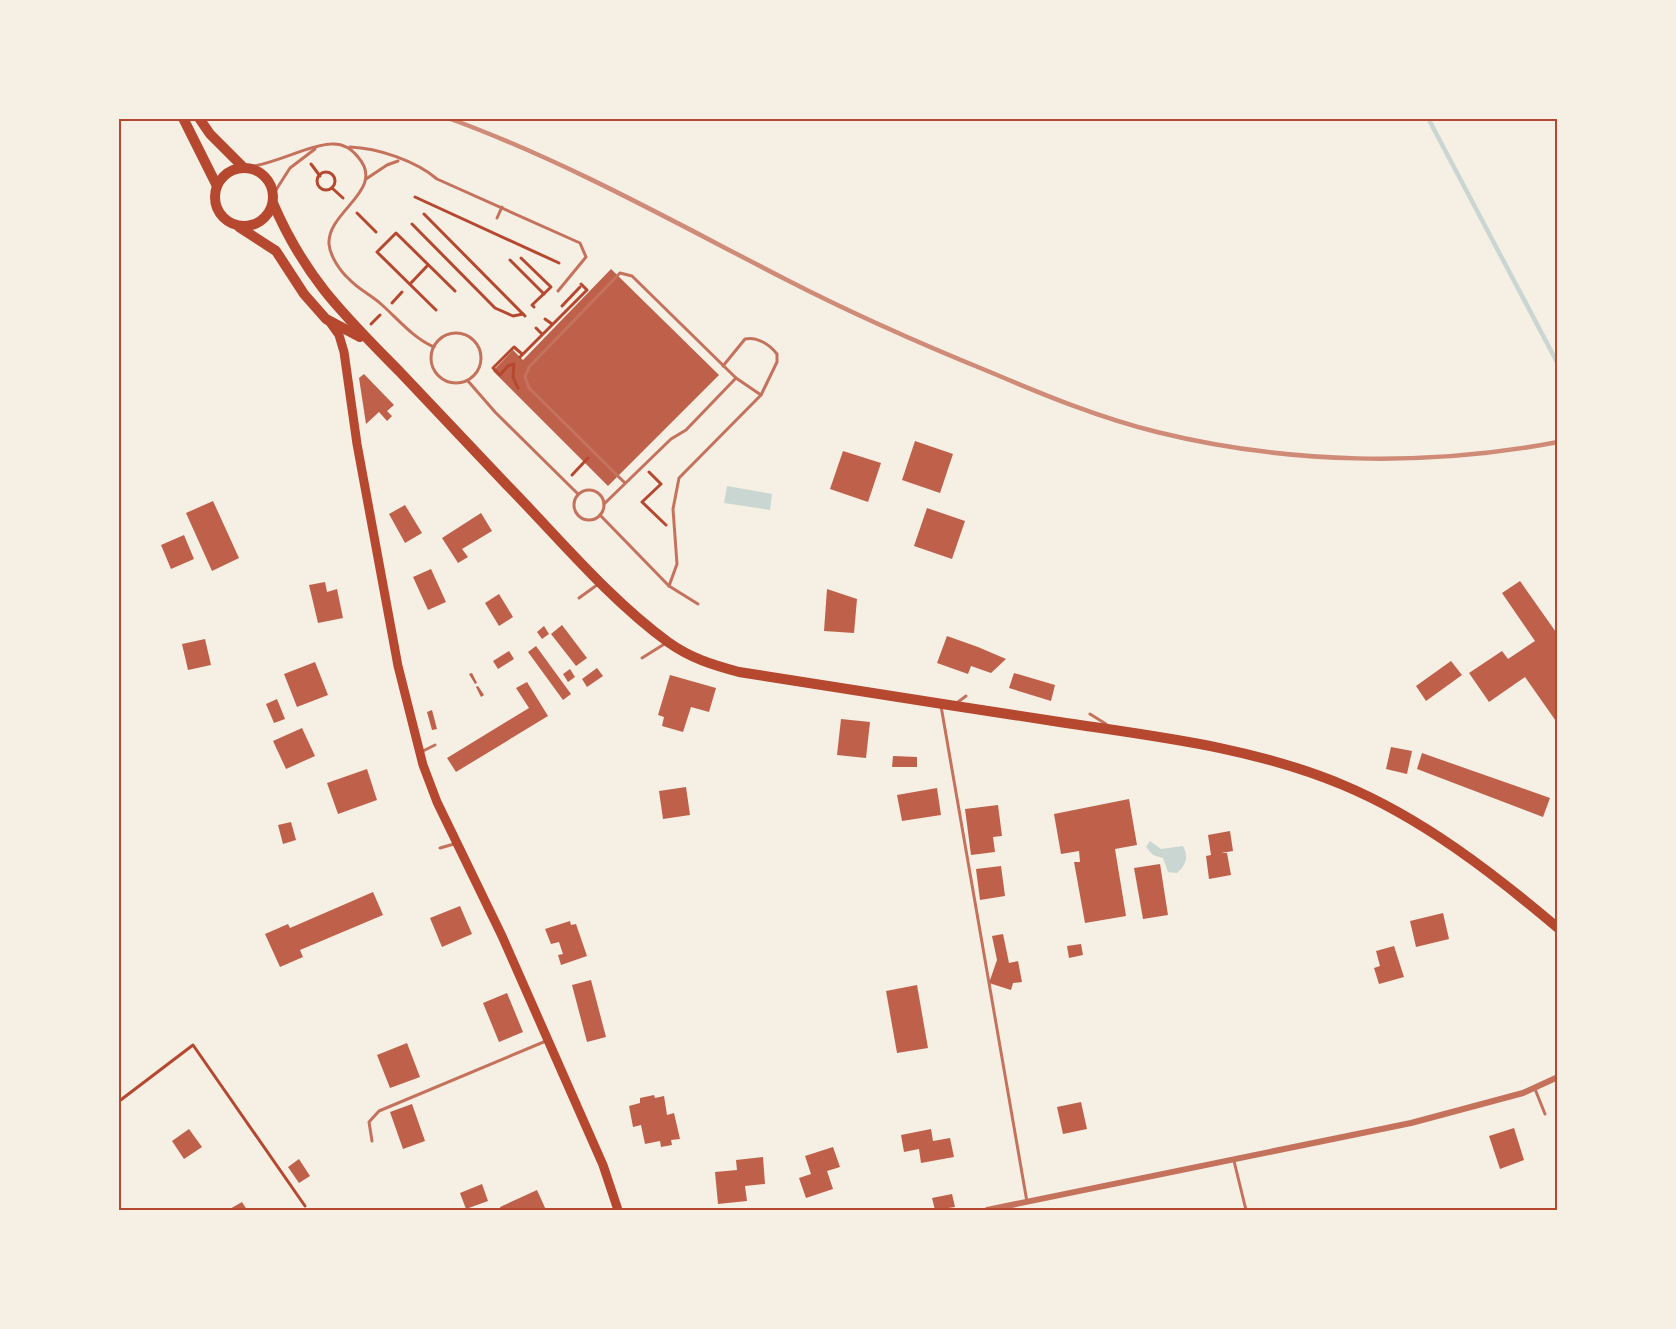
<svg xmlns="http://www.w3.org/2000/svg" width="1676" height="1329" font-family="'Sofia Sans Condensed',sans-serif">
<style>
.water{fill:#c9d6d2}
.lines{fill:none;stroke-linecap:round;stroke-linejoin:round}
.stream{stroke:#c9d6d2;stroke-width:4.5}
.building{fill:#bf614a}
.path{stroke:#b5482f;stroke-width:3}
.service{stroke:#c5725c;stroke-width:3}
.minor{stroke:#c5725c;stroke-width:6}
.secondary{stroke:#b5482f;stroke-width:9}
.primary{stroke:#b5482f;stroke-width:10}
.rail{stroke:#cf8b77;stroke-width:4.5}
.neatline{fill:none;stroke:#b5482f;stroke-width:2}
</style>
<rect width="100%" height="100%" fill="#f6efe4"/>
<g class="water">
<polygon points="727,486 772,494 770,510 724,503"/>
<path d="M1150,841L1161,849L1183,846C1189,857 1186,865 1177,873L1168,872L1163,858L1153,855L1146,847Z"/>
</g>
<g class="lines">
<polyline class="stream" points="1428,118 1558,364"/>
</g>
<g class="building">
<polygon points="611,269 719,375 608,486 493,371 513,350 523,360"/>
<polygon points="364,374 394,405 387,411 392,416 387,421 379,412 366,424 359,378"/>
<polygon points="915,441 953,454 940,493 902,480"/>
<polygon points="843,451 881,463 868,502 830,489"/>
<polygon points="213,501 239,558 212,571 186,513"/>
<polygon points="405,505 422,533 405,543 389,514"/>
<polygon points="927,508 965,521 952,559 914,546"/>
<polygon points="481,513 492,531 462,549 468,557 458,563 442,538"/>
<polygon points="184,535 194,559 171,569 161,545"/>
<polygon points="431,569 446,602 428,610 413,577"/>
<polygon points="1520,581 1558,635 1558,724 1525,677 1489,702 1469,673 1502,651 1508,659 1535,641 1502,593"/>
<polygon points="325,582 327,592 337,589 343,618 318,623 309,585"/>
<polygon points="827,589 857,599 854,633 824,631"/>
<polygon points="499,594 513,617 499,626 485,603"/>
<polygon points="562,625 587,658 576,666 551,634"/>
<polygon points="544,626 549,634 542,639 537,632"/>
<polygon points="947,636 978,647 1006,659 991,673 971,666 968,674 937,663"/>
<polygon points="205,639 211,665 188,670 182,644"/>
<polygon points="536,646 571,694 563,700 528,652"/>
<polygon points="509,651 514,659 498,669 493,661"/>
<polygon points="1451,661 1462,675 1426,701 1416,686"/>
<polygon points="315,662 328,695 297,707 284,674"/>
<polygon points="597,668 603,676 587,687 582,679"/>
<polygon points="570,669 575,677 568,682 563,674"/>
<polygon points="472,673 477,683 475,684 469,674"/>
<polygon points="1014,673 1055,685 1051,701 1009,688"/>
<polygon points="670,675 716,688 709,712 691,707 683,732 662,726 664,717 658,715"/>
<polygon points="527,682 548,716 456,772 447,758 529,708 516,688"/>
<polygon points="478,686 484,695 481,697 476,687"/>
<polygon points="277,699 285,719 274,723 266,704"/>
<polygon points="432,710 437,729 432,730 427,712"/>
<polygon points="841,719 870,722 866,758 837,755"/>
<polygon points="302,728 315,756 286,769 273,741"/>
<polygon points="1391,747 1412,751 1407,774 1386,769"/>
<polygon points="1422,753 1550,798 1543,817 1417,769"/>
<polygon points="893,756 917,757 917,767 892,767"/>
<polygon points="367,769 377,800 338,814 327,783"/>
<polygon points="686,787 690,815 663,819 659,791"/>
<polygon points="937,788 941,815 902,821 897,795"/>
<polygon points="1129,799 1137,845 1115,849 1126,916 1085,923 1074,862 1080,862 1079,851 1061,854 1054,814"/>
<polygon points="998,805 1002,836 993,837 995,852 971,855 965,809"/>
<polygon points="291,822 296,840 283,844 278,825"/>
<polygon points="1230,831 1233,851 1221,853 1227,853 1231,875 1209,879 1206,856 1211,855 1208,835"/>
<polygon points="1160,864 1168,915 1143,919 1134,868"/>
<polygon points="1001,866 1005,896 980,900 976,869"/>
<polygon points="373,892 383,915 300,950 303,957 280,967 265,934 288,924 290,928"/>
<polygon points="460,906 472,934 442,947 430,918"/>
<polygon points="1443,913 1449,939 1416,947 1410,921"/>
<polygon points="570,921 571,925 576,924 587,956 561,965 558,955 563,954 559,942 551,944 545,929"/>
<polygon points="1003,934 1009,963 1018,961 1022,982 1013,983 1011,990 989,983 997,960 992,936"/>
<polygon points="1081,944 1083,955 1069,958 1067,946"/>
<polygon points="1394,946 1404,977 1379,984 1374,968 1380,966 1376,951"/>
<polygon points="591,980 606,1037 587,1042 572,985"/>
<polygon points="917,985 928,1048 897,1053 886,991"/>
<polygon points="507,993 523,1032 499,1042 483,1003"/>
<polygon points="407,1043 420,1077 390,1088 377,1055"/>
<polygon points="654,1095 655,1098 664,1096 667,1115 674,1113 680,1139 671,1140 672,1145 661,1147 660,1141 645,1144 641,1125 633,1127 629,1106 640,1103 640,1098"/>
<polygon points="1081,1102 1087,1129 1063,1134 1057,1107"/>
<polygon points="412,1104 425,1141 403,1149 390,1112"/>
<polygon points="1514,1128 1524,1160 1500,1169 1489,1136"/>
<polygon points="189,1129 202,1147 184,1159 172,1141"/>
<polygon points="931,1129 933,1141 950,1138 954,1157 921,1163 919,1149 904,1152 901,1135"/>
<polygon points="833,1147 840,1167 827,1171 833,1189 806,1198 799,1178 811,1174 805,1156"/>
<polygon points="763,1157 765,1184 745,1186 747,1201 718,1204 715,1172 737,1170 736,1160"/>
<polygon points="299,1159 310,1176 299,1183 288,1167"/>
<polygon points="482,1184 488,1201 466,1209 460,1193"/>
<polygon points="537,1190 546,1210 501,1210 500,1207"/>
<polygon points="952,1194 955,1207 935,1210 932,1198"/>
<polygon points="242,1202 247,1210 228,1210"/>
</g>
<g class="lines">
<g class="path">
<polyline points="522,118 523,118"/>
<polyline points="311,164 320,176"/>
<circle cx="326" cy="181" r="9"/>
<polyline points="332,188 343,198"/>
<polyline points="415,197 559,263"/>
<polyline points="357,213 376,232"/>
<polyline points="424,214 525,316"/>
<polyline points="412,224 495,308 513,316 523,314"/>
<polyline points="521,258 551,287 532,305 534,307"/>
<polyline points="510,260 544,294"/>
<polyline points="410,284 428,265"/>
<polyline points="392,303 402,292"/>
<polyline points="562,306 580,287"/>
<polyline points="436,310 377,252 396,233 455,291"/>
<polyline points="545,319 552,324"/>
<polyline points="371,324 380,315"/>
<polyline points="536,328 542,334"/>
<polyline points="520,357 587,290 581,284"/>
<polyline points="518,388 513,377 514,364 508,366 500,375 493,368 514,347 522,354"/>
<polyline points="649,472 661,484 642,502 666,525"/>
<polyline points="572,475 588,458"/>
<polyline points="118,1102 193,1045 305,1206"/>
</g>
<g class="service">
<path d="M350,147C378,148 416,161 437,179L580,243L586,257L558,291"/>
<path d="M248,167C275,164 308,145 331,144C343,143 351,148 358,157C387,190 327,211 329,244C330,256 340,271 349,279C358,289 371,295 381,304C398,319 413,338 434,347"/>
<polyline points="366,179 387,165 398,161"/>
<polyline points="274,193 290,168 315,149"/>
<polyline points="497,218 502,207"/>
<circle cx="456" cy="358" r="25"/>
<polyline points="736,378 761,395"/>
<polyline points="468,381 495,412 578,494"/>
<circle cx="589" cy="505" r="15"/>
<polyline points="604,504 671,439 686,430 736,378 632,276 620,273 529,367 525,377 529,388 625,483"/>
<polyline points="600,515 669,586 698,604"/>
<path d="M669,586L677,564L673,509L679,478L761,395L777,362V354C770,345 757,336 745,339L723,366"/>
<polyline points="579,598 597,585"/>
<polyline points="642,658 666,643"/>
<polyline points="958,702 966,696"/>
<polyline points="941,706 1027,1202"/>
<polyline points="1090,714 1106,724"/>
<polyline points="421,752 435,745"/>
<polyline points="440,848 454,844"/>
<polyline points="1535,1089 1545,1114"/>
<polyline points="372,1141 369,1122 379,1111 546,1041"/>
<polyline points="1234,1161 1246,1210"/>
</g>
<polyline class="minor" points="987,1210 1411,1123 1523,1093 1558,1077"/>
<polyline class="secondary" points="329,321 339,335 344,352 357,444 398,666 423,765 437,802 502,936 603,1165 618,1210"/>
<g class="primary">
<polyline points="183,118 217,186"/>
<polyline points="199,118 210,134 243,167"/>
<circle cx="244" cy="197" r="29"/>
<path d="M273,203C305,278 344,315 400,372C435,409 471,447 506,484C558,537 608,598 668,642C690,658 713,665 739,672C848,690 957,706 1066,723C1160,737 1255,748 1343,785C1422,818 1493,873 1558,928"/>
<polyline points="239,227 276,251 304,294 326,319 360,337"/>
</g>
<path class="rail" d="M448,118C566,161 674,222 785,279C851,313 921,344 990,372C1044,395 1100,418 1157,432C1286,464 1428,467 1558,442"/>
</g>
<rect width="1676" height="1329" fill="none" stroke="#f6efe4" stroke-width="240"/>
<rect x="120" y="120" width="1436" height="1089" class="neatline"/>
</svg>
